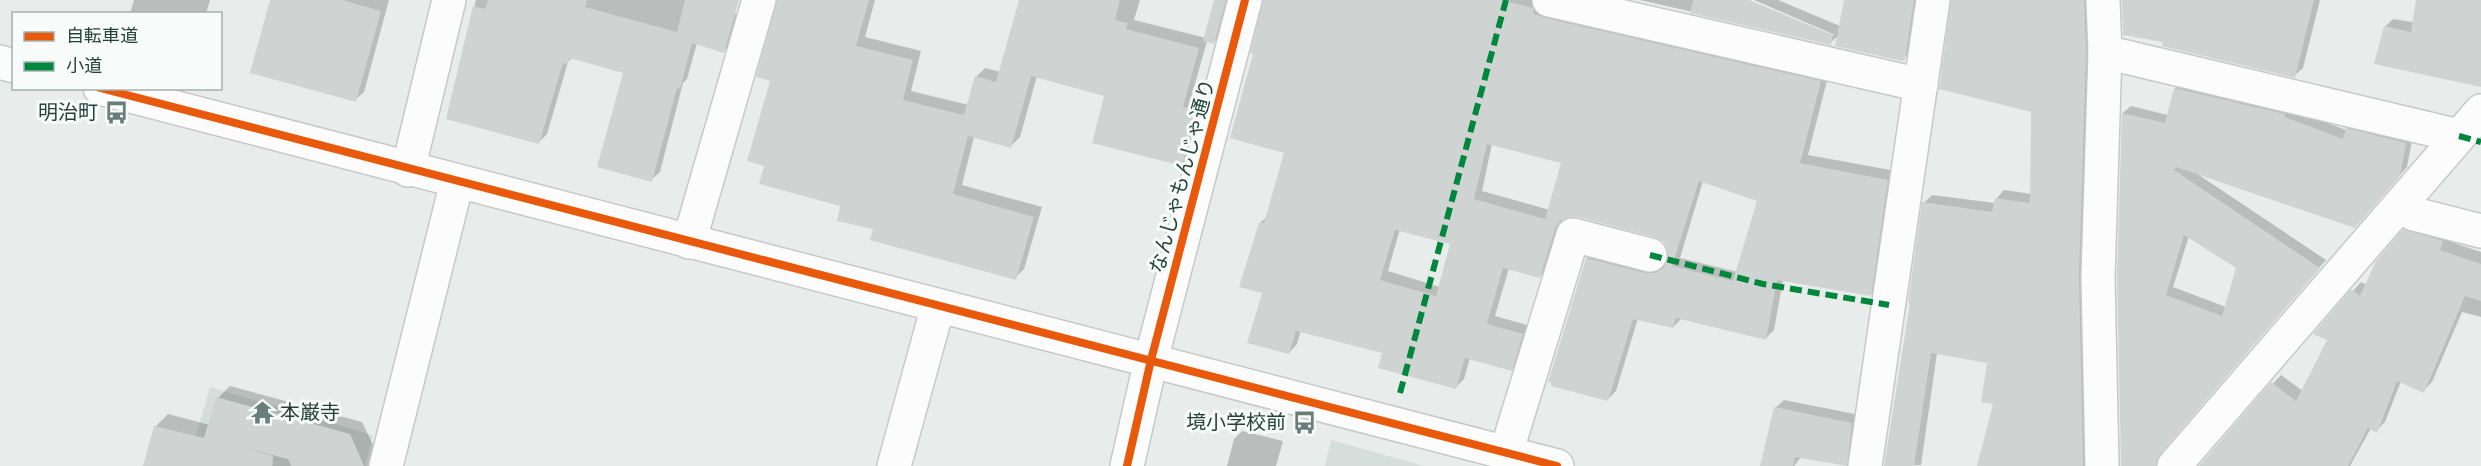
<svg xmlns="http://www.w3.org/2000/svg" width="2481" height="466" font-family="Rubik,'Noto Sans JP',sans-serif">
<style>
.built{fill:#d6dedb}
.shadow{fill:#0003;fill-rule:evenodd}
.building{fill:#cfd4d2;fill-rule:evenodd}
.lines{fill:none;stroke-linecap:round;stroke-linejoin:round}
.minor-casing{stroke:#c5cac8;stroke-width:36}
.minor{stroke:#fcfcfc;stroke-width:33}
.quiet{stroke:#00873e;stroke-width:6;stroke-dasharray:12 6;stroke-linecap:butt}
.cycleway-casing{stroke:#f7fbf9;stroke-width:11}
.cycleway{stroke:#e8590c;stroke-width:8}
.labels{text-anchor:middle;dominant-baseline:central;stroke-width:6;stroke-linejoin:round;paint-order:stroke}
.poi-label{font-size:20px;fill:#24423a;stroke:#f7fbf9;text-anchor:end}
.street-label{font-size:20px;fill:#24423a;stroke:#f7fbf9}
</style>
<rect width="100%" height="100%" fill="#e8edeb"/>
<g class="built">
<polygon points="210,387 373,435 365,466 273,466 274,462 195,439"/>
<polygon points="1331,440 1424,466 1325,466"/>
</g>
<g class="shadow">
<polygon points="134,0 210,0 206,14 130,14"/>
<polygon points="272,0 389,0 364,92 355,100"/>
<polygon points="476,0 693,0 740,15 732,43 724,51 697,43 687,79 683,83 660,172 651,180 625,72 573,57 568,62 547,134 538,143 447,118"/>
<polygon points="783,0 875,0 865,37 921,51 911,91 969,105 976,77 985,68 1001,72 1021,0 1140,0 1134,20 1206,38 1215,0 1231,0 1222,34 1214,42 1207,41 1191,98 1205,102 1191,155 1182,165 1106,95 1037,76 1020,137 1011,146 974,137 962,185 1042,207 1024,269 1015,278 875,228 842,205 766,165 772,80"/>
<path d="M1264,0H1541L1829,73L1808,155L1896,171L1879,286L1870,295L1783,280L1774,330L1765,339L1682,318L1673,327L1638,318L1616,391L1608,399L1587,258L1595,250L1654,265H1664L1668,263L1670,250L1665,241L1655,235L1578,215L1567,216L1563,220L1548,267L1540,276L1509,268L1495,316L1530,326L1520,361L1511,370L1470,358L1464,379L1456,387L1384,352L1301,330L1297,344L1289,353L1264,292L1260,223L1268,216L1286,152L1255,53ZM1492,144L1563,162L1550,210L1482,191ZM1703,181L1759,201L1738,272L1680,258ZM1400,229L1452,243L1440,287L1388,271Z"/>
<polygon points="1640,0 1746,0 1828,35 1835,35 1754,0 1778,0 1840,26 1845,0 1922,0 1913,49 1904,58 1839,35 1830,43"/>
<polygon points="1953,0 2094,0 2095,466 1978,466 1995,403 1989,361 1937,353 1921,465 1885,466 1911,302 1924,203 1932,195 1995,203 1996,199 2004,190 2032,194 2033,111"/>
<polygon points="2123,0 2320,0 2303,68 2294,76 2165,41"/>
<polygon points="2393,19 2481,33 2481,85 2385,27"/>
<path d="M2183,81L2291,109L2346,130L2355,122L2413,135L2407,167L2363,218L2196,173L2326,260L2283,308L2156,459L2118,277L2123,113L2131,106L2168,115L2175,88ZM2189,236L2238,267L2226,307L2173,287Z"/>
<polygon points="2413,222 2451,232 2448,241 2481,252 2481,317 2462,312 2432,382 2423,391 2401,381 2385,422 2376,431 2371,428 2350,466 2199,466 2281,375 2303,391 2353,291 2361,282 2367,285 2404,230"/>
<polygon points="230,386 362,422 374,447 368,466 144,466 155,427 168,414 210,425 218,398"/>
<polygon points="1784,400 1860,415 1855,454 1846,463 1801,457 1794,466 1782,466 1775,408"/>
<polygon points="1242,431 1283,441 1276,466 1227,466 1234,439"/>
</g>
<g class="building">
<polygon points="270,0 342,0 381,11 356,102 250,73"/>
<polygon points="488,0 587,0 585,7 677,32 685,0 739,0 724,53 692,43 680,89 677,88 652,182 597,167 623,73 570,58 568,64 563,63 539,144 446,119 473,6 485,9"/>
<polygon points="777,0 869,0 856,46 913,60 903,100 964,115 975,76 996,82 1019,0 1120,0 1115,20 1128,23 1126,29 1199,48 1183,107 1197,111 1182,166 1092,143 1104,96 1031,76 1011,148 968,136 953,194 1034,217 1016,280 870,240 873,229 837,221 840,206 759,184 764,166 747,161 770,81 756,77"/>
<polygon points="1214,0 1226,0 1214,44 1203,41"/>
<path d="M1263,0H1502L1533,8L1534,14L1545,18L1821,81L1800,163L1888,180L1871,296L1777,280L1766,340L1676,318L1673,328L1633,319L1608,401L1551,386V383L1548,382L1586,258L1645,273H1654L1664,268L1668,259V251L1664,242L1655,237L1578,217H1569L1560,221L1555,229L1540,278L1503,268L1487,324L1523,334L1512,371L1465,358L1456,389L1378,368L1382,353L1296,331L1289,354L1247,343L1262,293L1239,287L1259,223H1264L1284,153L1230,138L1253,54L1250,53ZM1487,144L1561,163L1545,219L1474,199ZM1699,181L1757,201L1733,281L1672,266ZM1395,230L1450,244L1436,296L1380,280Z"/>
<polygon points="1693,0 1749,0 1833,35 1831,45 1690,13"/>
<polygon points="1844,0 1914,0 1905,60 1902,61 1835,46"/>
<polygon points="1951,0 2084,0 2086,52 2079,276 2083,466 1977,466 1993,404 1981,402 1987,363 1931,353 1914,466 1884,466 1910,303 1908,303 1922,202 1992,212 1995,198 2030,203 2031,112 1939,89"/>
<polygon points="2122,0 2314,0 2295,78 2162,46 2163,42 2123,35"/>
<polygon points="2416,0 2481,0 2481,87 2374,64 2384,26 2411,32"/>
<path d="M2174,88L2285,114V117L2343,139L2346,128L2406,143L2400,176L2355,228L2176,167L2174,170L2320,268L2160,454L2156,466H2121L2117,277L2122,113L2165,123ZM2184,235L2236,268L2222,316L2166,295Z"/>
<polygon points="2403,229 2443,241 2440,250 2481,264 2481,301 2465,296 2424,393 2397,381 2377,433 2368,428 2348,466 2199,466 2271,382 2296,401 2327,340 2313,334 2351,289 2360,296 2376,261"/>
<polygon points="216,397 350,434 364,466 291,466 288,459 244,448 273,456 272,466 143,466 154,426 204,438"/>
<polygon points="1774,407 1852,423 1847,466 1795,457 1793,466 1760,466"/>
</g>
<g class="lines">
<defs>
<g id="minor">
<polyline points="1549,0 1921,85"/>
<polyline points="2105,52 2459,136"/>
<polyline points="0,62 14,66"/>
<polyline points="100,88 1557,466"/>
<polyline points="408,170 449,0"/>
<polyline points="2400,205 2414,214 2481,231"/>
<polyline points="689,242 759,0"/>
<polyline points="1506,453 1573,235 1650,255"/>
<polyline points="386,466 457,182"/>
<polyline points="894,466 938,306"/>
<polyline points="1127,466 1151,360 1245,0"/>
<polyline points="1865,466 1933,0"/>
<polyline points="2102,466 2098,277 2105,52 2103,0"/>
<polyline points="2174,466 2481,111"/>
</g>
</defs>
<use href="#minor" class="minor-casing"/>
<use href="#minor" class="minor"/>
<g class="quiet">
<polyline points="2459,136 2481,142"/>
<polyline points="1650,255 1763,284 1889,305"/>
<polyline points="1400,393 1506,0"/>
</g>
<defs>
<g id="cycleway">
<polyline points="100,88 1557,466"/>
<polyline points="1127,466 1151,360 1245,0"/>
</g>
</defs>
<use href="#cycleway" class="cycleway-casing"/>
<use href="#cycleway" class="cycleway"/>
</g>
<defs>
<symbol id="bus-bare" viewBox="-9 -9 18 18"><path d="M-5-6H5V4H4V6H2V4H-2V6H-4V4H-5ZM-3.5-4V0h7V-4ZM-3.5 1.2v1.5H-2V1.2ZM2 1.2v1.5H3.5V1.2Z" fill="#697e78" stroke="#f7fbf9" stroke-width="2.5" paint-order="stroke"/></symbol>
<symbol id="temple-bare" viewBox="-9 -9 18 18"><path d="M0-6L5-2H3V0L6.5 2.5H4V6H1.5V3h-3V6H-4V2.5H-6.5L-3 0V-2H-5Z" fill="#697e78" stroke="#f7fbf9" stroke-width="2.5" paint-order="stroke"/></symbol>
</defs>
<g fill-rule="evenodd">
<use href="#bus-bare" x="100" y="96" width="33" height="33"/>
<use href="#temple-bare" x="246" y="396" width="33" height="33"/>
<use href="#bus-bare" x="1288" y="406" width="33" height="33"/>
</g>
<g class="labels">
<g class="poi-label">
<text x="98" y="112">明治町</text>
<text x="280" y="412" text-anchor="start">本巌寺</text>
<text x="1286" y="422">境小学校前</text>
</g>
<g class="street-label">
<text transform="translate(1182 176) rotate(-75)">なんじゃもんじゃ通り</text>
</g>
</g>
<rect x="12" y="12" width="210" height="78" fill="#f7fbf9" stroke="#a3b1ad" stroke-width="1.5"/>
<rect x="24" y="32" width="30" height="9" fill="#e8590c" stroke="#a3b1ad" stroke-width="1.5"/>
<text x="66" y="42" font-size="18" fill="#24423a">自転車道</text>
<rect x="24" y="62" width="30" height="9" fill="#00873e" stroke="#a3b1ad" stroke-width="1.5"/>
<text x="66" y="72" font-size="18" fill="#24423a">小道</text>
</svg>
